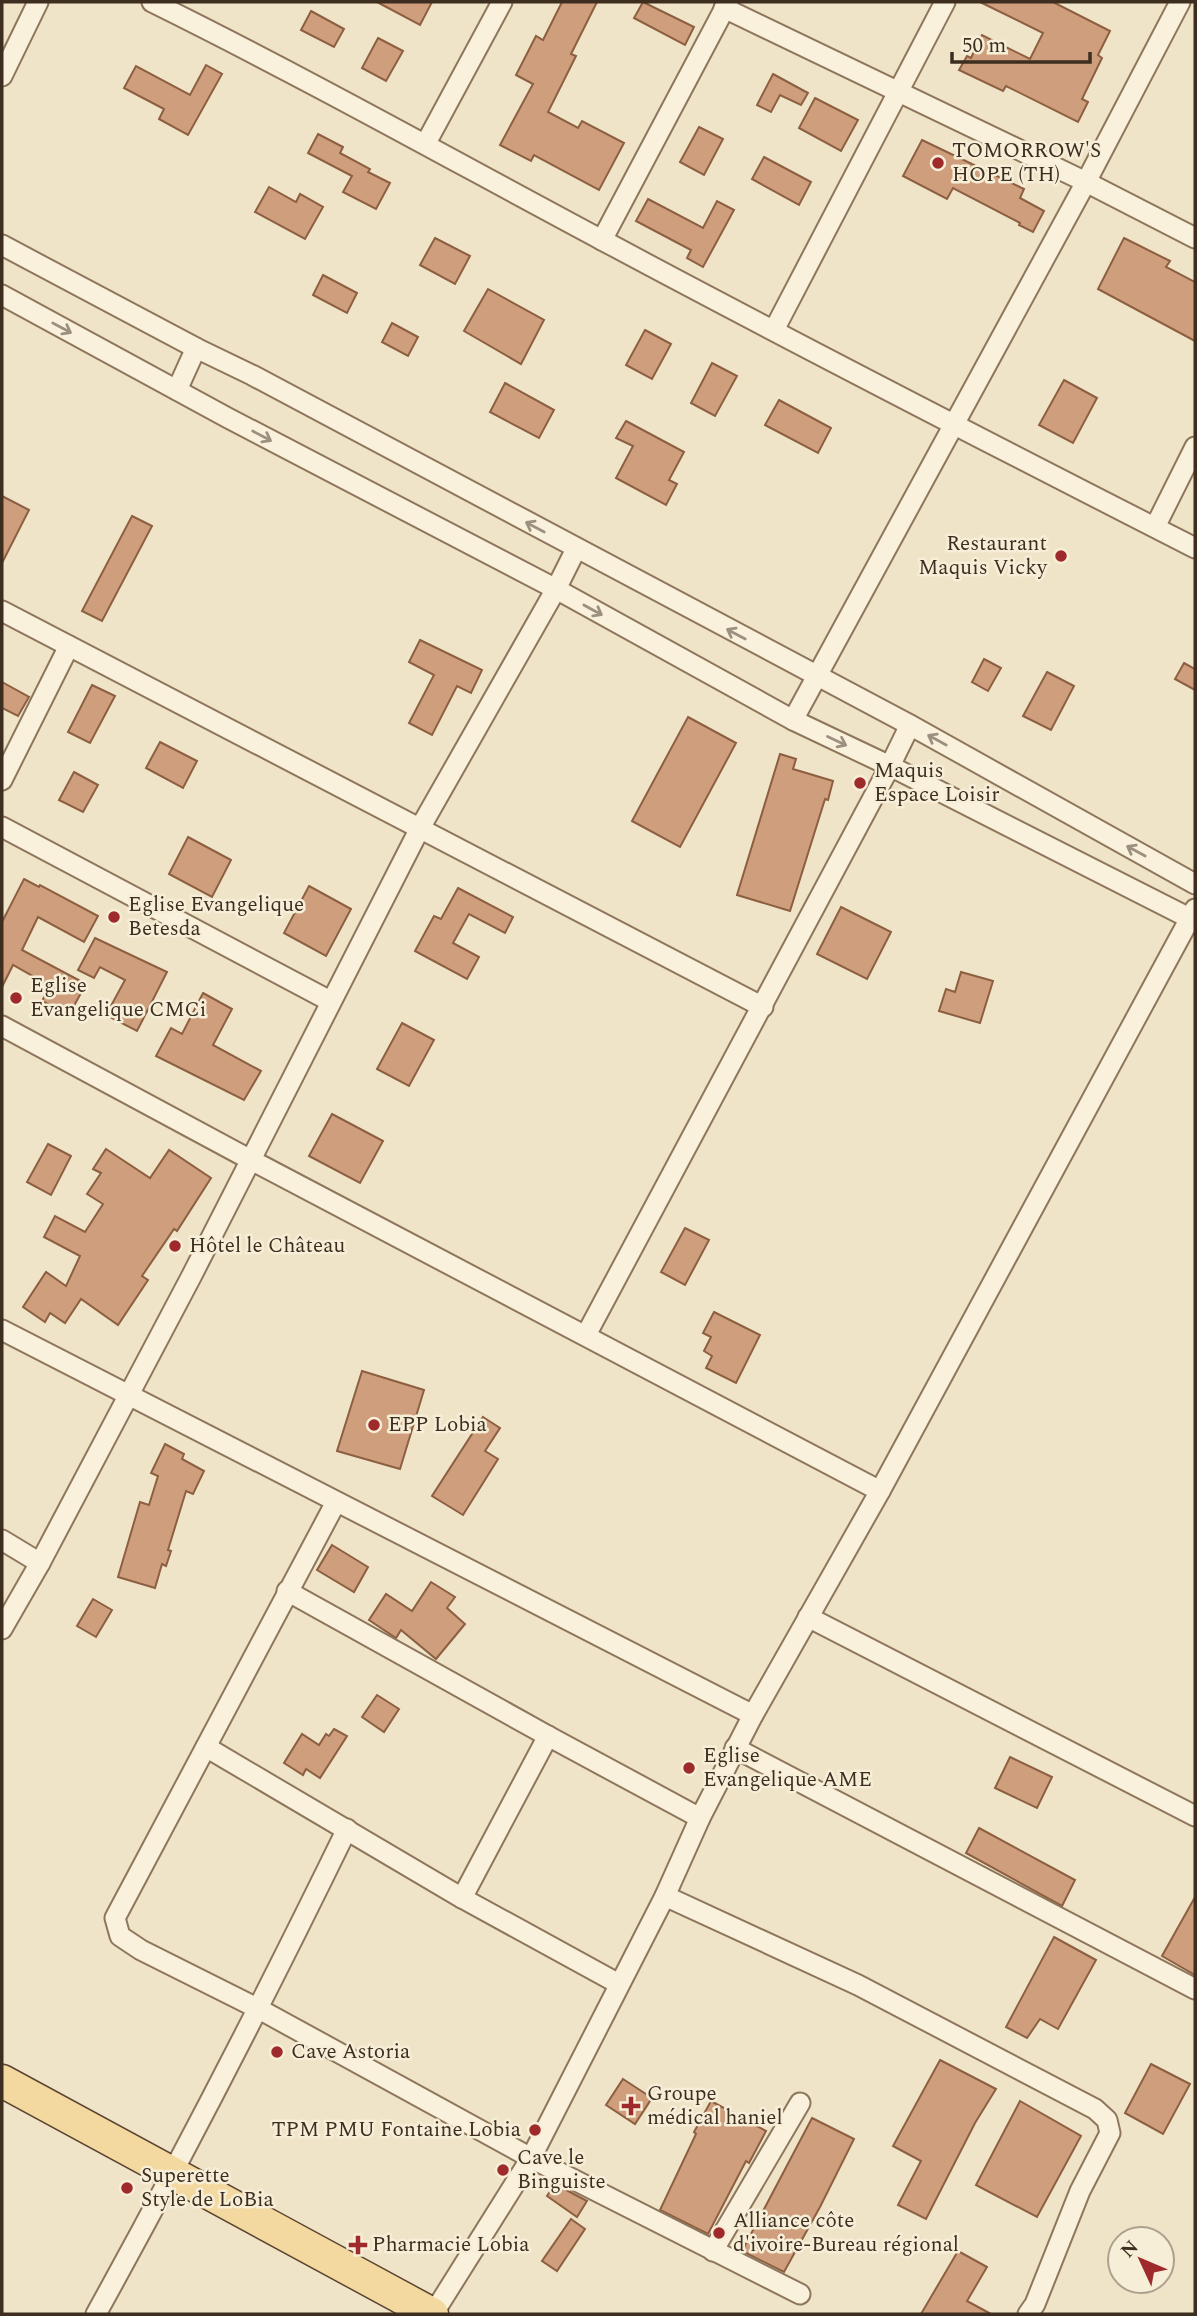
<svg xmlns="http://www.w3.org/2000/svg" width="1197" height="2316" font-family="Spectral,serif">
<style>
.building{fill:#cf9f7d;stroke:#8d5f41;stroke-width:2}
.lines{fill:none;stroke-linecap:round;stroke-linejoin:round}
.street-casing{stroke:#8d765c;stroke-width:23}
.primary-casing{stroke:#5b4430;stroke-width:35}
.street{stroke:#faf1dc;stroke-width:19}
.primary{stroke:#f3d9a0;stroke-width:32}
.oneway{stroke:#9c907e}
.poi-dot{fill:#9e2a2b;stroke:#f7eed8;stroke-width:2.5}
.labels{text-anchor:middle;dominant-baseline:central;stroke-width:5;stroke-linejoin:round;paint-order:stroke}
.poi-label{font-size:21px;fill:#3d2e20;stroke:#f7eed8;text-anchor:start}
</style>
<rect width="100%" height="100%" fill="#f0e4c8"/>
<g class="building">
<polygon points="377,2 432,2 420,25"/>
<polygon points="562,2 597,2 571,54 576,56 548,112 578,128 582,121 624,143 599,190 534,155 531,161 500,145 533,84 516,75 536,36 543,40"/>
<polygon points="643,2 694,27 685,45 634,18"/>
<polygon points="980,2 1053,2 1110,31 1098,55 1102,58 1082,99 1088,102 1078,122 1006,86 1003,91 959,70 967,56 971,58 982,35 1030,59 1043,33"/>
<polygon points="311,11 344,29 334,47 301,30"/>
<polygon points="378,38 403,51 386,81 362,68"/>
<polygon points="206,65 222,74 188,135 159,119 164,109 124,88 136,66 190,95"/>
<polygon points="773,74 808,93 801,105 780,95 771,112 757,105"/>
<polygon points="815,98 858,120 841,151 799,128"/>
<polygon points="699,127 723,139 704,175 680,162"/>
<polygon points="318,134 343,147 340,153 370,169 368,172 390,183 376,209 343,192 352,176 308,153"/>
<polygon points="922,140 1024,189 1020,198 1044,211 1033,232 1019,225 1020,223 953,188 947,199 903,176"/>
<polygon points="764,157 811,182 799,205 752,179"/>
<polygon points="269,187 296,202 300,194 323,207 305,239 255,212"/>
<polygon points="648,199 703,228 717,201 734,210 703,267 687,258 691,250 636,221"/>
<polygon points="435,238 470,256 455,284 420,265"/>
<polygon points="1124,238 1170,261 1166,267 1195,282 1195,341 1098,289"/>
<polygon points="323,275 357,293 347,313 313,295"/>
<polygon points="488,289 544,320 521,364 464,331"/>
<polygon points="392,323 418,337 408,356 382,342"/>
<polygon points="645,330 671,344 652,379 626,365"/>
<polygon points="712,363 737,376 715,416 691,403"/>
<polygon points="1064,380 1097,398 1073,443 1039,425"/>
<polygon points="505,383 554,410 539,438 490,412"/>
<polygon points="779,400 831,428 818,453 765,425"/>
<polygon points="626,421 684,452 669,480 677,484 666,505 616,478 633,446 616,438"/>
<polygon points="2,496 29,510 2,563"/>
<polygon points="132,516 152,526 102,621 82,611"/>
<polygon points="420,640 482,670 471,693 457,686 432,735 409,723 434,675 409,662"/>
<polygon points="984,659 1001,668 988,691 972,682"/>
<polygon points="1184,663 1195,669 1195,690 1175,679"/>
<polygon points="1047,672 1074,686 1051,730 1023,716"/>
<polygon points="2,682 29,697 18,716 2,708"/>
<polygon points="92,685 115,696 90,743 68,732"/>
<polygon points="688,717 736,743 680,847 632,821"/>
<polygon points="160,742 197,761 183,788 146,768"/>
<polygon points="780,754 796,759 793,769 833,781 828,800 825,799 790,911 737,895"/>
<polygon points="74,772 98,785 83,812 59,800"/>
<polygon points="188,837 231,860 212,897 169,874"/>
<polygon points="24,879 39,887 40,885 98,916 84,942 38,917 22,950 86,984 69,1015 42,1001 50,986 13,965 2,987 2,922"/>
<polygon points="309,886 351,909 326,956 284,933"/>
<polygon points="458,888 513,917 505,933 469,914 453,943 479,957 467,979 415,951 434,916 441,919"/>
<polygon points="841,907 891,932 867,979 817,954"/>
<polygon points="95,938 167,972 137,1031 106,1015 125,980 100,967 94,978 78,970"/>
<polygon points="961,972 993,981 980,1023 939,1011 946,989 955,992"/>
<polygon points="203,993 232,1009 213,1045 261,1071 244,1100 156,1056 171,1028 182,1034"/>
<polygon points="402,1023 434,1040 409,1086 377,1069"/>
<polygon points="332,1114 383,1141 360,1183 309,1156"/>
<polygon points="48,1144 71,1156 51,1195 27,1182"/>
<polygon points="106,1149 150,1178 169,1150 211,1178 177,1231 174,1229 142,1276 148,1280 118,1325 81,1299 65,1323 50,1313 45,1322 23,1307 46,1272 66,1286 80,1256 44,1237 55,1216 85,1232 103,1204 87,1194 101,1173 93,1169"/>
<polygon points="685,1228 709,1240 685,1285 661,1272"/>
<polygon points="714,1312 760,1335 736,1383 706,1368 712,1356 704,1351 711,1337 703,1333"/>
<polygon points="362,1371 424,1390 400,1469 337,1451"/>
<polygon points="483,1417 500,1428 485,1451 498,1459 463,1515 432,1496"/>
<polygon points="165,1444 184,1454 182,1459 204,1471 193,1494 186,1491 168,1550 171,1551 166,1566 162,1564 155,1588 118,1577 140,1502 149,1505 158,1476 151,1473"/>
<polygon points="332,1545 368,1567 354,1592 317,1570"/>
<polygon points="431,1582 455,1597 447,1608 465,1624 436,1659 401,1630 396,1638 369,1620 386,1594 412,1611"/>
<polygon points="93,1599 112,1610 96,1637 77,1626"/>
<polygon points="377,1695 399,1709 384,1732 362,1717"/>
<polygon points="334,1729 347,1736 320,1778 306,1769 303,1775 284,1763 302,1734 319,1745 326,1734 329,1736"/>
<polygon points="1010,1757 1052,1777 1037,1808 995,1788"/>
<polygon points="979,1828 1075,1880 1062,1906 966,1853"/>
<polygon points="1195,1897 1195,1975 1162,1956"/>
<polygon points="1054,1937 1096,1960 1058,2029 1040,2019 1027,2038 1006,2027"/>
<polygon points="940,2060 996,2089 975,2123 926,2219 898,2205 921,2161 893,2146"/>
<polygon points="1151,2064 1190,2084 1163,2134 1125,2113"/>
<polygon points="623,2079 652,2098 635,2124 606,2105"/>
<polygon points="711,2101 766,2131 749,2163 746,2161 708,2234 660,2210 696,2134 694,2132"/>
<polygon points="1020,2101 1081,2136 1037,2217 976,2185"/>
<polygon points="812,2118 854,2139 820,2207 784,2272 742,2251"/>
<polygon points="555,2184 587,2201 577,2217 547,2196"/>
<polygon points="571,2219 585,2229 557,2271 542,2261"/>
<polygon points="958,2251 987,2267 967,2301 991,2314 921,2314"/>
</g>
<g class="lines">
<defs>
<g id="street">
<path d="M152,2C304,77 452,160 602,240C798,345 997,447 1195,548"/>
<polyline points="724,8 1086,182 1195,238"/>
<polyline points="2,76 38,2"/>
<polyline points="426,143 502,2"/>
<polyline points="602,240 728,2"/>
<polyline points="2,245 196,348 252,375 910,725 1195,884"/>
<polyline points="2,295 228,418 556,589 793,720 890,766 1195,921"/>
<polyline points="774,330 945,2"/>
<polyline points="177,390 196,348"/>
<polyline points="1155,527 1195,447"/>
<polyline points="2,611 763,1007"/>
<polyline points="793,720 1086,182 1180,2"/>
<polyline points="2,780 69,646"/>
<polyline points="2,827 330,1001"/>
<polyline points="2,1026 251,1160 880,1491"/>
<polyline points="2,1330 753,1715"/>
<polyline points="586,1335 890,766 910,725"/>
<polyline points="336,1502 115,1918 120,1936 141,1950 259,2009 531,2158 800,2294"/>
<polyline points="2,1540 40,1563"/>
<polyline points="287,1591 548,1736 700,1818"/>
<polyline points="808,1617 1195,1816"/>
<polyline points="2,1629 40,1563 191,1277 420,828 556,589 576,549"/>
<polyline points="206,1747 462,1898 619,1984"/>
<polyline points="735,1748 1195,1989"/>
<polyline points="665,1896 858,1985 1095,2109 1107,2120 1110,2133 1080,2191 1035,2304 1028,2314"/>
<polyline points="462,1898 548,1736"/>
<polyline points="713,2251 800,2103"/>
<path d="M96,2314C184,2155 267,1993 347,1829"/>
<polyline points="433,2314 531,2158 665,1896 700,1818 753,1715 880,1491 1195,909"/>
</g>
<polyline id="primary" points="2,2081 432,2314"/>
</defs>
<use href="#street" class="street-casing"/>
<use href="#primary" class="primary-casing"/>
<use href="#street" class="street"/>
<use href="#primary" class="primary"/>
</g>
<defs><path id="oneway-shaft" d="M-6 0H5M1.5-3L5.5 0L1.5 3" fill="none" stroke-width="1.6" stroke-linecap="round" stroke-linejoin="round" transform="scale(1.75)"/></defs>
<g class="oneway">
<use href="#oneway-shaft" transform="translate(62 328) rotate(28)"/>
<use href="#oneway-shaft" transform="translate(262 436) rotate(28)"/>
<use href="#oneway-shaft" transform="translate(535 527) rotate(-152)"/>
<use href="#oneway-shaft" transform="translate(593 610) rotate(29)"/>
<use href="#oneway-shaft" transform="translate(736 634) rotate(-152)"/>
<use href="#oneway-shaft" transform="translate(937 740) rotate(-151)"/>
<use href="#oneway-shaft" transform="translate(837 741) rotate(25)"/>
<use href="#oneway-shaft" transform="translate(1136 851) rotate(-151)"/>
</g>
<g class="poi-dot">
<circle cx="938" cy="163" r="7"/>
<circle cx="1061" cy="556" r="7"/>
<circle cx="860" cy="783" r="7"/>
<circle cx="114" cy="917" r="7"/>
<circle cx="16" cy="998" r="7"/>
<circle cx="175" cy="1246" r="7"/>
<circle cx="374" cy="1425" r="7"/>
<circle cx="689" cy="1768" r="7"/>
<circle cx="277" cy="2052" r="7"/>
<path d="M627.5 2095.5h7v7h7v7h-7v7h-7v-7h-7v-7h7z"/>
<circle cx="535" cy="2130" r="7"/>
<circle cx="503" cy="2170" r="7"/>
<circle cx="127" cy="2188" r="7"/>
<circle cx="719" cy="2233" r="7"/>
<path d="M354.5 2234.5h7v7h7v7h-7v7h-7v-7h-7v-7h7z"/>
</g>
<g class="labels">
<g class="poi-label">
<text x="952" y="151">TOMORROW'S<tspan x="952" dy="24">HOPE (TH)</tspan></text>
<text x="1047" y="544" text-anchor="end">Restaurant<tspan x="1047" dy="24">Maquis Vicky</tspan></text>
<text x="874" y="771">Maquis<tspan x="874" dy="24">Espace Loisir</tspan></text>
<text x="128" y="905">Eglise Evangelique<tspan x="128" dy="24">Betesda</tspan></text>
<text x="30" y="986">Eglise<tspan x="30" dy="24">Evangelique CMCi</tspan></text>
<text x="189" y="1246">Hôtel le Château</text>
<text x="388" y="1425">EPP Lobia</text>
<text x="703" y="1756">Eglise<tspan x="703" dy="24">Evangelique AME</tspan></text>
<text x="291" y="2052">Cave Astoria</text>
<text x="647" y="2094">Groupe<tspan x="647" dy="24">médical haniel</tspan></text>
<text x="521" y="2130" text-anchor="end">TPM PMU Fontaine Lobia</text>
<text x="517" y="2158">Cave le<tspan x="517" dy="24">Binguiste</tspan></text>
<text x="141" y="2176">Superette<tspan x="141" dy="24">Style de LoBia</tspan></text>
<text x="733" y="2221">Alliance côte<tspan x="733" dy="24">d'ivoire-Bureau régional</tspan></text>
<text x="372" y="2245">Pharmacie Lobia</text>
</g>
</g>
<rect width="1197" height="2316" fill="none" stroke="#3d2e20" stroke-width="7"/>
<g transform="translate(1141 2260) rotate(314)"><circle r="33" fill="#f7eed8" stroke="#ada18e" stroke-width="2"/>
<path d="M0-5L12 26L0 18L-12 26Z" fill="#9e2a2b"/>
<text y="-10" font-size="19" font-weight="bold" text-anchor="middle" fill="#3d2e20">N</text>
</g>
<path d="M952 52v10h138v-10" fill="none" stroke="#3d2e20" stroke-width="3.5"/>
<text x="962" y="52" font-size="21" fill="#3d2e20" stroke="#f7eed8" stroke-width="5" paint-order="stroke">50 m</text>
</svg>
